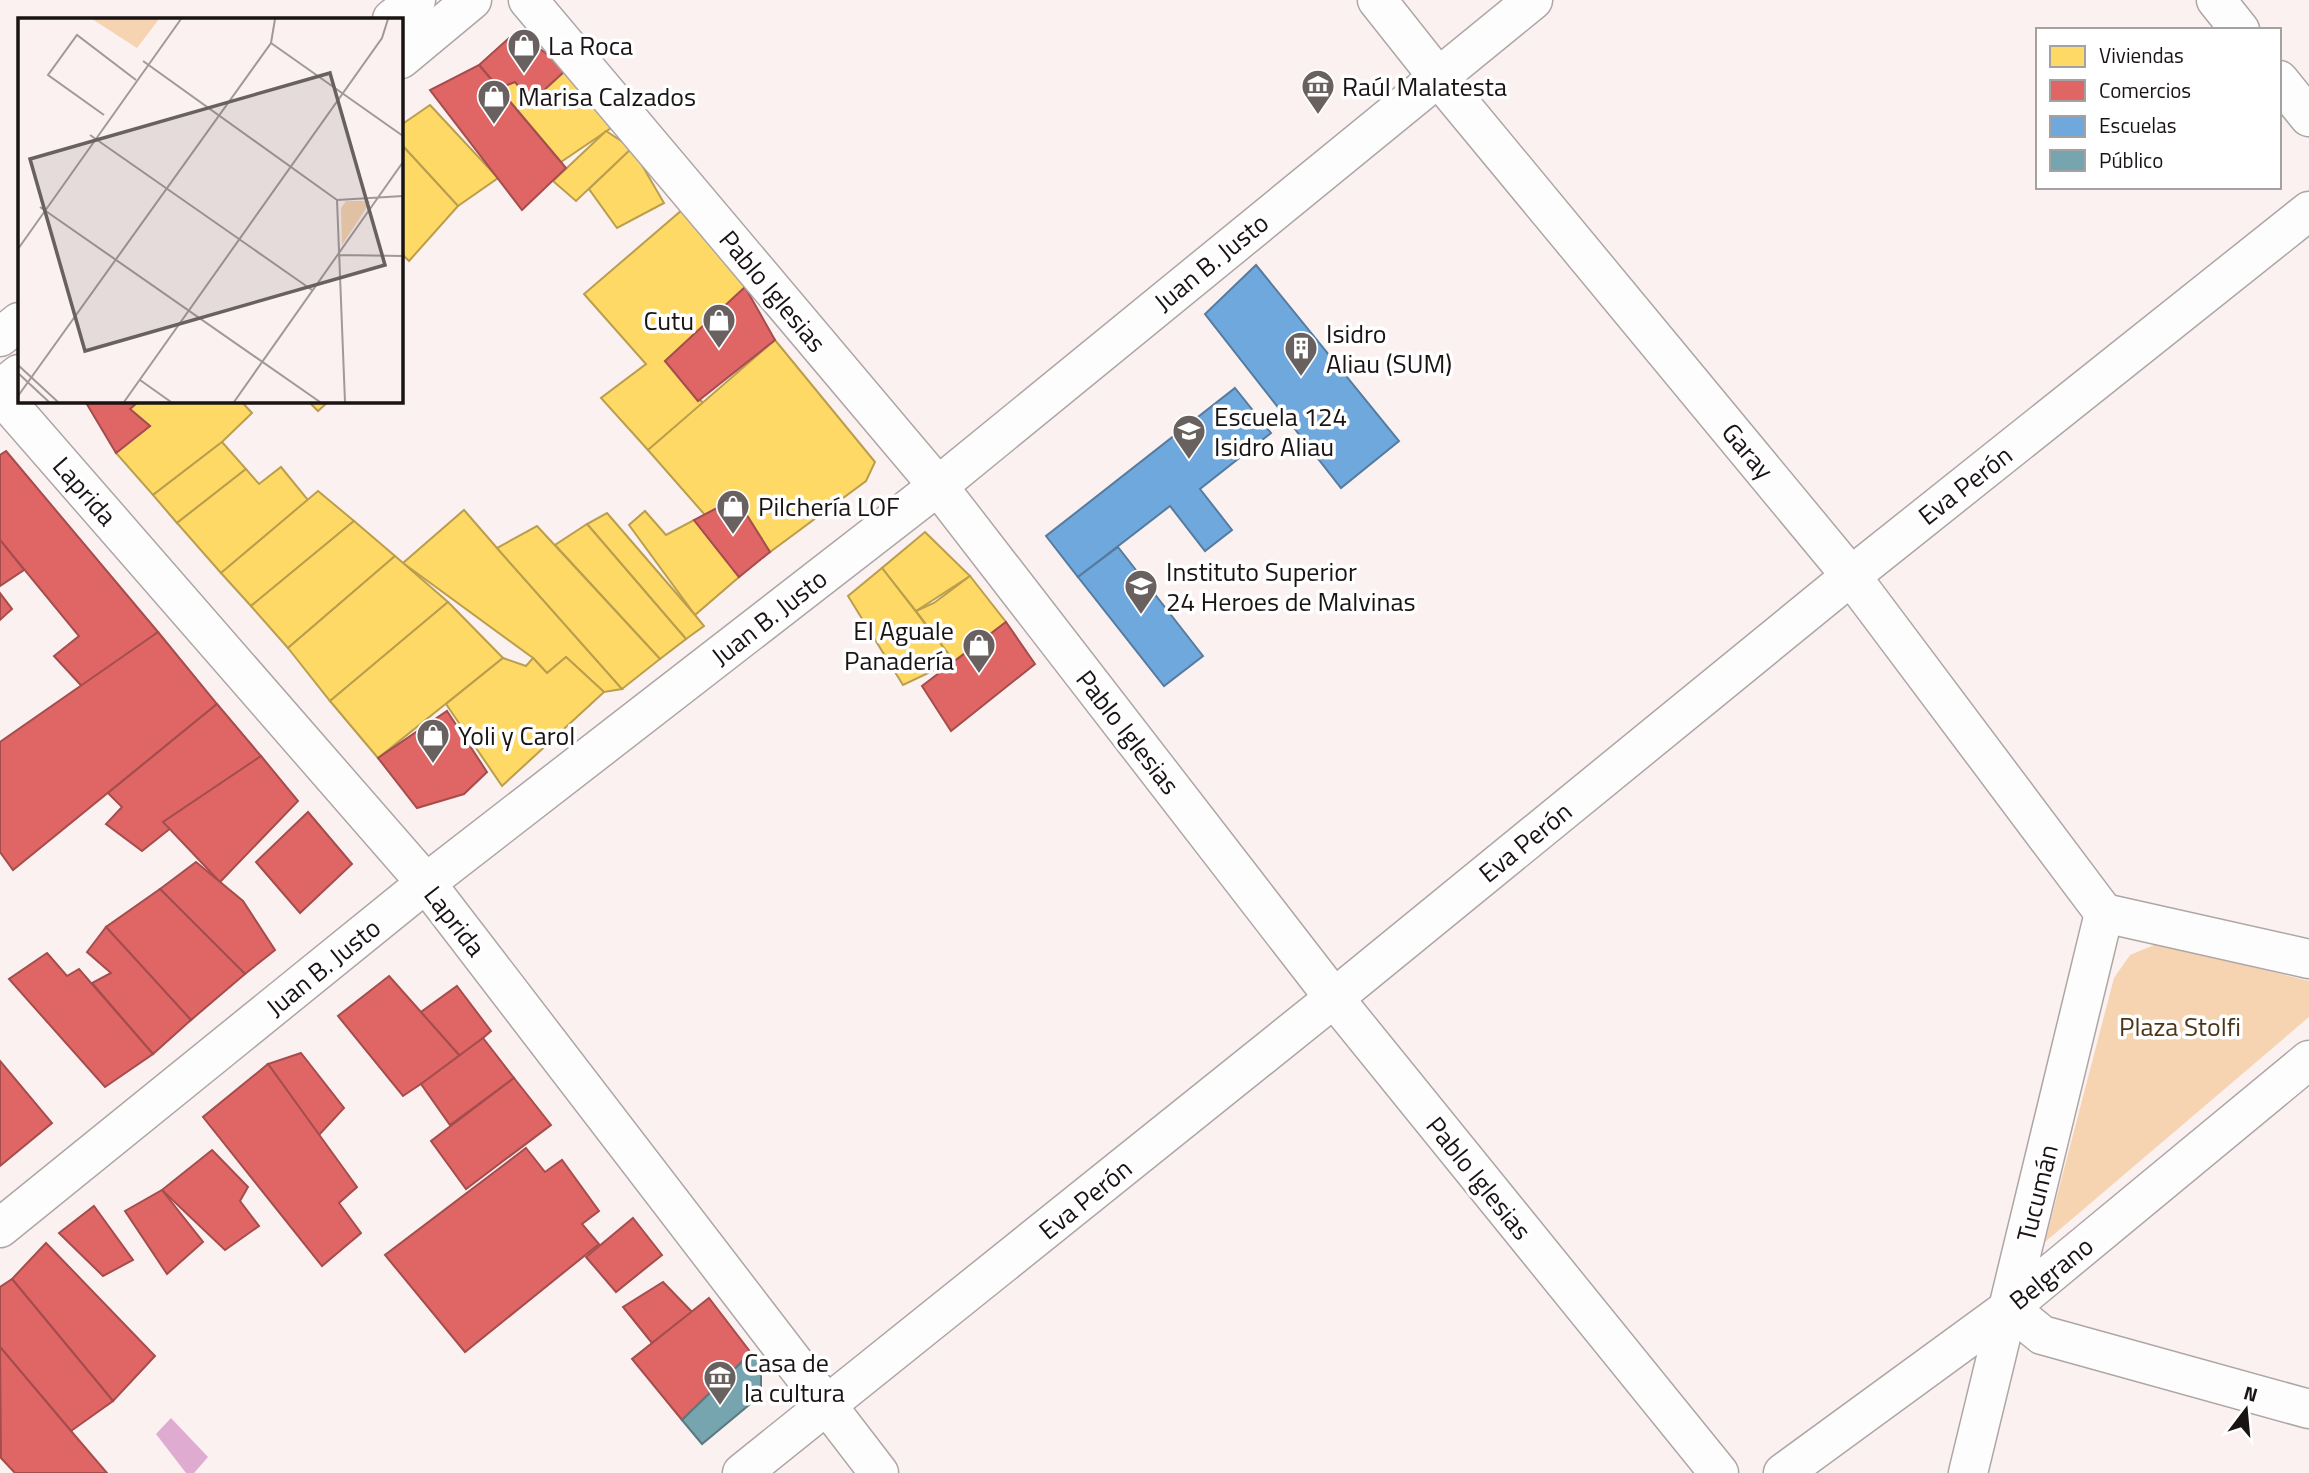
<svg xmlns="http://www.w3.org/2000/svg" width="2309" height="1473" font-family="'Titillium Web',sans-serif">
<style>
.green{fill:#f6d3b1}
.water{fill:#e0abd1}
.homes{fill:#ffd966;stroke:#ba9e4d;stroke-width:2}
.shops{fill:#e06666;stroke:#a54d4d;stroke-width:2}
.schools{fill:#6fa8dc;stroke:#567ba0;stroke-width:2}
.public{fill:#76a5af;stroke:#5a7980;stroke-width:2}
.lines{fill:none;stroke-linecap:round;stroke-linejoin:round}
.minor-casing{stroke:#ada6a5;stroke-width:41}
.major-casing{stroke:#ada6a5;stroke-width:41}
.minor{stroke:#fefdfd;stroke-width:38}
.major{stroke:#fefdfd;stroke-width:38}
.labels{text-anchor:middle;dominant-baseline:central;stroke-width:7;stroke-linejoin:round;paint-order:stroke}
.poi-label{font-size:26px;fill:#1a1313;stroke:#fff;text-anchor:start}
.street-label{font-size:26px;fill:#1a1313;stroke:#fff}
.park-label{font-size:26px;fill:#4e3517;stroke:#fff}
.inset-road{fill:none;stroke:#a19898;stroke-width:2}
.view{fill:#696160;fill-opacity:0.15;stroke:#696160;stroke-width:3.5}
.inset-edge{fill:none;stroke:#1a1313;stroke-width:3.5}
</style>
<rect width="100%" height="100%" fill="#fbf1f0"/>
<polygon class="green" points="2159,943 2309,981 2309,1017 2045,1242 2114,978 2130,955"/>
<polygon class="water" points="171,1418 208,1457 194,1473 186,1473 156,1434"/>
<g class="homes">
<polygon points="567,69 614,126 561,162 499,88 515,82 531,102"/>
<polygon points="430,105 498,178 458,206 401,144 401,125"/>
<polygon points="606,131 632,148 576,201 553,181"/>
<polygon points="401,144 458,206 409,261 401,253"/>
<polygon points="632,148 664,203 617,228 589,189"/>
<polygon points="682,210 745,287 665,361 703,403 648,450 601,398 646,364 584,294"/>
<polygon points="775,340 875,462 866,481 770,552 736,498 705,515 648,450"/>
<polygon points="139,401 241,401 252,413 222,442 153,495 116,453 150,426 130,409"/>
<polygon points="308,401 329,401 318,411"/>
<polygon points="222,442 246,469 177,523 153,495"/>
<polygon points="281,467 308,500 221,573 177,523 246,469 259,484"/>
<polygon points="318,491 354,521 251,606 221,573"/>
<polygon points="464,510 497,548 622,689 604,692 566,657 547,673 533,658 403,563"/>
<polygon points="645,511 666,535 694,520 739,577 695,615 629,525"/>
<polygon points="607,513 695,615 704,626 686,639 587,524"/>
<polygon points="354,521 395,556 288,648 251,606"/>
<polygon points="587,524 686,639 660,659 555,545"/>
<polygon points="537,526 660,659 622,689 497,548"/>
<polygon points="925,532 970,576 916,611 882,568"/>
<polygon points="395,556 448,602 330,701 288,648"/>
<polygon points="882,568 954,661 903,685 848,596"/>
<polygon points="970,576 1006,622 954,661 916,611 934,603"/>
<polygon points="448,602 503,658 378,758 330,701"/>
<polygon points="566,657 604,692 502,786 446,704 503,658 526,666 533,658 547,673"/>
</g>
<g class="shops">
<polygon points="509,38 528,40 567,69 531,102 515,82 499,88 479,65"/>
<polygon points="479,65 566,168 522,210 430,90"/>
<polygon points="745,287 775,340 698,401 665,361"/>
<polygon points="85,401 139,401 130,409 150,426 116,453"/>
<polygon points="6,451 158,632 89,694 54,656 79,636 0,540 0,455"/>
<polygon points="736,498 770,552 739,577 694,520"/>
<polygon points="0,540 24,570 0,586"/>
<polygon points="0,593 12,609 0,620"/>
<polygon points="1006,622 1035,664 951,731 922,686"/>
<polygon points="158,632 217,704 13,870 0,852 0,742"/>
<polygon points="217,704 261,756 142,851 106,824 122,807 108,793"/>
<polygon points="447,711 487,772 464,794 417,808 378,758"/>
<polygon points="261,756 298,801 220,882 163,822"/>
<polygon points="308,812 352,864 300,913 256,862"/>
<polygon points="196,862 243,901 275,950 245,974 160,889"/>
<polygon points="160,889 245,974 191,1020 106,927"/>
<polygon points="106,927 191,1020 153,1054 92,983 111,973 87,952"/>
<polygon points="47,953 67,976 79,969 153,1054 105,1087 9,979"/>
<polygon points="389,976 461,1057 403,1096 338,1016"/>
<polygon points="457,986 491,1031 461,1057 421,1012"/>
<polygon points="483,1038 514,1078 450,1125 421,1084"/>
<polygon points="301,1053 344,1108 319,1135 268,1064"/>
<polygon points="0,1061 52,1123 0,1166"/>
<polygon points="268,1064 357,1187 339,1203 361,1233 322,1266 203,1117"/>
<polygon points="514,1078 551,1125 466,1189 431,1141"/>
<polygon points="526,1148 545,1172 562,1160 599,1211 582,1224 599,1244 465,1352 385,1255"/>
<polygon points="212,1150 248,1187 240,1201 259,1226 225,1250 162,1190"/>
<polygon points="162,1190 203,1242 167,1274 125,1211"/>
<polygon points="94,1206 133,1260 103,1276 59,1233"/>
<polygon points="633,1218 662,1255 616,1292 586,1257"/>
<polygon points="46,1243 155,1356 113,1401 12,1279"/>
<polygon points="12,1279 113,1401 71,1431 0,1347 0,1287"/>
<polygon points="663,1282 692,1312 652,1343 623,1307"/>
<polygon points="709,1298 751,1353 682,1420 632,1359"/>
<polygon points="0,1347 71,1431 107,1473 15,1473 1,1458"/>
</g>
<g class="schools">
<polygon points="1256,265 1399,441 1341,488 1205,314"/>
<polygon points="1235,388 1271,433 1200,489 1232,530 1205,551 1170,506 1078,577 1046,536"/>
<polygon points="1118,547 1203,656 1164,686 1078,577"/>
</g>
<polygon class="public" points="751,1353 761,1363 761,1395 702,1444 682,1420"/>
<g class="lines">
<defs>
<g id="minor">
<polyline points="528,0 938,486 1334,998 1719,1473"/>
<polyline points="1377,0 1438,77 1851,576 2104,913"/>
<polyline points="2216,0 2240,30"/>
<polyline points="2279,80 2309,117"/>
<polyline points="0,394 426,883 879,1473"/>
<polyline points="2104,913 2309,959"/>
<polyline points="0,1228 426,883 938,486 1533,0"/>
<polyline points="2009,1308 2042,1335 2309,1409"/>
<polyline points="742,1473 1334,998 1851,576 2309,211"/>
<polyline points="1783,1473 2009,1308 2309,1060"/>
<polyline points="1968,1473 2104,913"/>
</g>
<g id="major">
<polyline points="392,19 416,0"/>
<polyline points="401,59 472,0"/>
<polyline points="0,337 19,322"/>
<polyline points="0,389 19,374"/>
</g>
</defs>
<use href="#minor" class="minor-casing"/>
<use href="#major" class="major-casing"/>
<use href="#minor" class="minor"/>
<use href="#major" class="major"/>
</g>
<defs>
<symbol id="shop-pin" viewBox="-11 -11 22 30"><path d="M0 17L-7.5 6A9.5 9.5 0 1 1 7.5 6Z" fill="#696160" stroke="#fff"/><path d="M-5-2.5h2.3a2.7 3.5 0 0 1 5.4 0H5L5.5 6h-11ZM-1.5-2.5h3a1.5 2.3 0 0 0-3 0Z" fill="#fff"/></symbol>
<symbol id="museum-pin" viewBox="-11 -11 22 30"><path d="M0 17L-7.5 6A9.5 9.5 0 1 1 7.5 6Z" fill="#696160" stroke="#fff"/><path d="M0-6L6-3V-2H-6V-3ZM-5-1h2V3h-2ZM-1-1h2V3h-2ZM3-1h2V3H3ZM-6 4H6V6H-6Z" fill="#fff"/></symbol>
<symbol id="building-pin" viewBox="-11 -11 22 30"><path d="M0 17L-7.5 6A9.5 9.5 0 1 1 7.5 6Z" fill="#696160" stroke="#fff"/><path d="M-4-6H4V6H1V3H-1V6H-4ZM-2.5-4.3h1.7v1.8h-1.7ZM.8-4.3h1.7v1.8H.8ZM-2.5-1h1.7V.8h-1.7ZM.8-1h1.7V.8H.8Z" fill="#fff"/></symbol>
<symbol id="school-pin" viewBox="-11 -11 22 30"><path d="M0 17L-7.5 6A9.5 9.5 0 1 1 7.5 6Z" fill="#696160" stroke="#fff"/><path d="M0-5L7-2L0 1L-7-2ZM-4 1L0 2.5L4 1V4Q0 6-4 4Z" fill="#fff"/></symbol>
</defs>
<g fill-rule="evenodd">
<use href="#shop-pin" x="505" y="26" width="38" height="52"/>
<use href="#museum-pin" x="1299" y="67" width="38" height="52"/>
<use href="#shop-pin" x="475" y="77" width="38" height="52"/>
<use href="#shop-pin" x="700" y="301" width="38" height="52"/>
<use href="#building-pin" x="1282" y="329" width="38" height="52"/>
<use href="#school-pin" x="1170" y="412" width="38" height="52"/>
<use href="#shop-pin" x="714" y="487" width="38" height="52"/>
<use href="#school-pin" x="1122" y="567" width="38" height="52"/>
<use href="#shop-pin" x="960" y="626" width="38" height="52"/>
<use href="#shop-pin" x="414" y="716" width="38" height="52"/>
<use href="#museum-pin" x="701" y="1358" width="38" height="52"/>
</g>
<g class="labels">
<g class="poi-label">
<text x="548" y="45">La Roca</text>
<text x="1342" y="86">Raúl Malatesta</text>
<text x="518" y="96">Marisa Calzados</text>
<text x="694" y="320" text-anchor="end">Cutu</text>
<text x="1326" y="333">Isidro<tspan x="1326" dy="30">Aliau (SUM)</tspan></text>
<text x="1214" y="416">Escuela 124<tspan x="1214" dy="30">Isidro Aliau</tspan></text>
<text x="758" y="506">Pilchería LOF</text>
<text x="1166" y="571">Instituto Superior<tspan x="1166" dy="30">24 Heroes de Malvinas</tspan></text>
<text x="954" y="630" text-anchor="end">El Aguale<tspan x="954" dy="30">Panadería</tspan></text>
<text x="458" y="735">Yoli y Carol</text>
<text x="744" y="1362">Casa de<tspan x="744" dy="30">la cultura</tspan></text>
</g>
<g class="street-label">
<text transform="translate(1211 262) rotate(-39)">Juan B. Justo</text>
<text transform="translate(773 291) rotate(50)">Pablo Iglesias</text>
<text transform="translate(1748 451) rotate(50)">Garay</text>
<text transform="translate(1965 485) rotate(-38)">Eva Perón</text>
<text transform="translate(85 491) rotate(49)">Laprida</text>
<text transform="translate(769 617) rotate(-38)">Juan B. Justo</text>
<text transform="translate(1128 732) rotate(52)">Pablo Iglesias</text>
<text transform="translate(1525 842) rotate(-39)">Eva Perón</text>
<text transform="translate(455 921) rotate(52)">Laprida</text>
<text transform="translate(323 967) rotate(-39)">Juan B. Justo</text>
<text transform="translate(1479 1178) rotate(51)">Pablo Iglesias</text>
<text transform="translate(2037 1193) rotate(-76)">Tucumán</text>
<text transform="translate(1085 1199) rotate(-39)">Eva Perón</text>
<text transform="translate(2051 1273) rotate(-39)">Belgrano</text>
</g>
<g class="park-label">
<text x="2180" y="1026">Plaza Stolfi</text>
</g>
</g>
<g transform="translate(18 18)">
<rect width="385" height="385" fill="#fbf1f0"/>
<path d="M74,1H141L119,30ZM328,183H353L324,227L323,190Z" fill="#f6d3b1"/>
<path class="inset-road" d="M253,25L385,118M125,43L319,182M86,97L30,57L59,17L118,62M72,117L294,272M319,182L327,384M319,182L385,178M22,189L302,384M0,231L163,1M322,237L385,238M0,347L40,384M0,355L31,384M122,362L153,384M0,378L253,25L257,1M106,384L364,20L370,1M216,384L385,144"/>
<path class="view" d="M312,55L367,247L67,333L12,141Z"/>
<rect width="385" height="385" class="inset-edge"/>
</g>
<rect x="2036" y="28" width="245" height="161" fill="#ffffff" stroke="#a3a1a1" stroke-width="2"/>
<rect x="2050" y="46" width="35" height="21" fill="#ffd966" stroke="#a3a1a1" stroke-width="2"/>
<text x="2099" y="63" font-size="21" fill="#1a1313">Viviendas</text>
<rect x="2050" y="80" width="35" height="21" fill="#e06666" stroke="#a3a1a1" stroke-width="2"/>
<text x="2099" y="98" font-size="21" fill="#1a1313">Comercios</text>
<rect x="2050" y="116" width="35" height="21" fill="#6fa8dc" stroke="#a3a1a1" stroke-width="2"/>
<text x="2099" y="133" font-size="21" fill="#1a1313">Escuelas</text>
<rect x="2050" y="150" width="35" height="21" fill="#76a5af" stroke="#a3a1a1" stroke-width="2"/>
<text x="2099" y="168" font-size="21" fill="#1a1313">Público</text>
<g transform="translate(2246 1410) rotate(16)" stroke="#ffffff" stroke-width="5" paint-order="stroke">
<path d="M0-5L12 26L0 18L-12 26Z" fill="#1a1313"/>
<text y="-10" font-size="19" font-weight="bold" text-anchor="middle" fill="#1a1313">N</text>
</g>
</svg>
